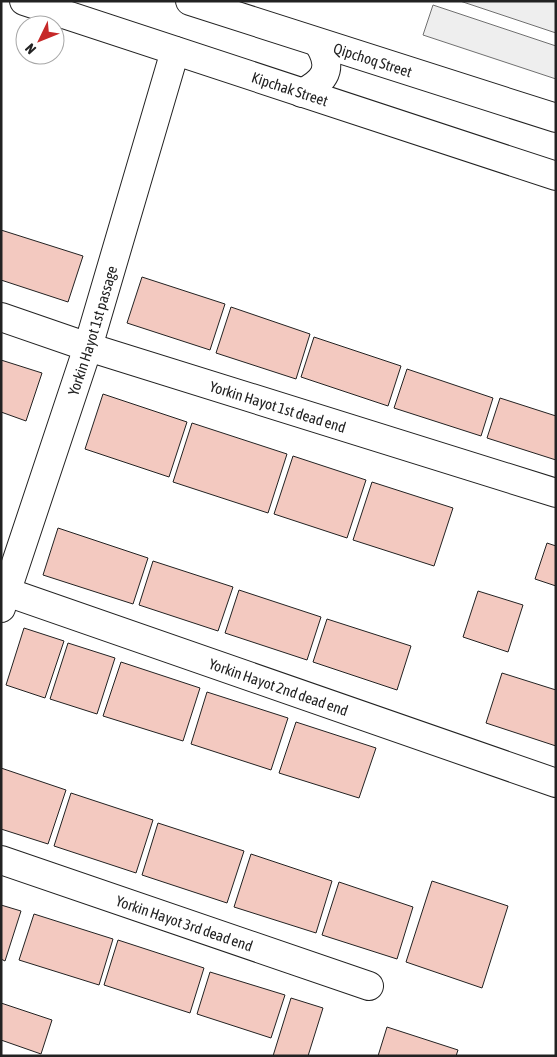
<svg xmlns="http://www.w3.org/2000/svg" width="557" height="1057" font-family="'Asap Condensed',sans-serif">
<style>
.green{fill:#eee;stroke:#6f6f6f}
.building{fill:#f3c9c0;stroke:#222}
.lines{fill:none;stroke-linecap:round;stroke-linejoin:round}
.minor-casing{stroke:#222;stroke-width:30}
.major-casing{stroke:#222;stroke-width:30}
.minor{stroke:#fff;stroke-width:28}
.major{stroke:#fff;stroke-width:28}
.labels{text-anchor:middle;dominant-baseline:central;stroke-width:4;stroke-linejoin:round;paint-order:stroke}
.street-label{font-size:15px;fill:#222;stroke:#fff}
</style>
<rect width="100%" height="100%" fill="#fff"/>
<g class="green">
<polygon points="460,1 556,1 556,33"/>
<polygon points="433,5 556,46 556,79 423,35"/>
</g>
<g class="building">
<polygon points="1,230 83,256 68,302 1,280"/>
<polygon points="142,277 225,304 210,350 127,323"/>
<polygon points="231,307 310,334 296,379 216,353"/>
<polygon points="314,337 401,366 388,406 301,377"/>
<polygon points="1,360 42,373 26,421 1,412"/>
<polygon points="407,369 493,398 481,436 394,408"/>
<polygon points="103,394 187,422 169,477 85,449"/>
<polygon points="500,398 556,416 556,460 487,438"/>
<polygon points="192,423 287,454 268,513 173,482"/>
<polygon points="293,456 366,480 347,538 274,514"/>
<polygon points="372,482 453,508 434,566 353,540"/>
<polygon points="58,528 148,558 133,604 43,575"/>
<polygon points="547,543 556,546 556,586 535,579"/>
<polygon points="153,561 233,587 218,631 139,605"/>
<polygon points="239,590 321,617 307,660 225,633"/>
<polygon points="478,591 523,605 508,652 463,637"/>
<polygon points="327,619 411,646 397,690 313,662"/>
<polygon points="24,628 64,641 45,698 6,685"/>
<polygon points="68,643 115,658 97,714 50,699"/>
<polygon points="121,662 200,688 183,741 103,716"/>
<polygon points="502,673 556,690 556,746 486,723"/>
<polygon points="207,692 288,718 271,770 191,744"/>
<polygon points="296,722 376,748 359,798 279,773"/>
<polygon points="1,768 66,790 48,844 1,829"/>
<polygon points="71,793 153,820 136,873 54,846"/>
<polygon points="158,823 244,851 227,903 142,875"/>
<polygon points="251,854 332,881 316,933 234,907"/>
<polygon points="432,881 508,906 482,988 406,962"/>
<polygon points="339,882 413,907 397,959 322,935"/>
<polygon points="1,905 21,911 5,961 1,959"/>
<polygon points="34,914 113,939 99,985 19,960"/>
<polygon points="118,940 204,968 190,1013 104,985"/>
<polygon points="210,972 285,995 271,1038 197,1014"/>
<polygon points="291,998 323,1008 308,1056 273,1056"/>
<polygon points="1,1003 52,1020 41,1054 1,1040"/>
<polygon points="387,1027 458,1050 456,1056 378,1056"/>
</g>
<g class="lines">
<defs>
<g id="minor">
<path id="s1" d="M1,317L88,347L556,493"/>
<path id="s2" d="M1,590L556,783"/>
<path id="s3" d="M1,608L88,347L175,51"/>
<path id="s4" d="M1,860L369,986"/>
</g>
<g id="major">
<path id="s5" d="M24,1L556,176"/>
<path id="s6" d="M190,1L556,118"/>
<path d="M302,93C325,81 334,69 319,44"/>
</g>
</defs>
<use href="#minor" class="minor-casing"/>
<use href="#major" class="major-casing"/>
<use href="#minor" class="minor"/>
<use href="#major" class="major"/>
</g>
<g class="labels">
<g class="street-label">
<text stroke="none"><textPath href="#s6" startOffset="192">Qipchoq Street</textPath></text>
<text stroke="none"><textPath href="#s5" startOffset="280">Kipchak Street</textPath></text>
<text stroke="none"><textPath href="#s3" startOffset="292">Yorkin Hayot 1st passage</textPath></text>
<text stroke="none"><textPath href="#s1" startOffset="291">Yorkin Hayot 1st dead end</textPath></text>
<text stroke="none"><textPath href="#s2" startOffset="294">Yorkin Hayot 2nd dead end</textPath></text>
<text stroke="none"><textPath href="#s4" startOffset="194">Yorkin Hayot 3rd dead end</textPath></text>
</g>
</g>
<rect width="557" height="1057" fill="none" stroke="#222222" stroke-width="5"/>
<g transform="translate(40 40) rotate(227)"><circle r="24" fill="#ffffff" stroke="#a7a7a7"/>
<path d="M0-4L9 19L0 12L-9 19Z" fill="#c62828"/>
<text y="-8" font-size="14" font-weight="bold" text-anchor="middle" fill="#222222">N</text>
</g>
</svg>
